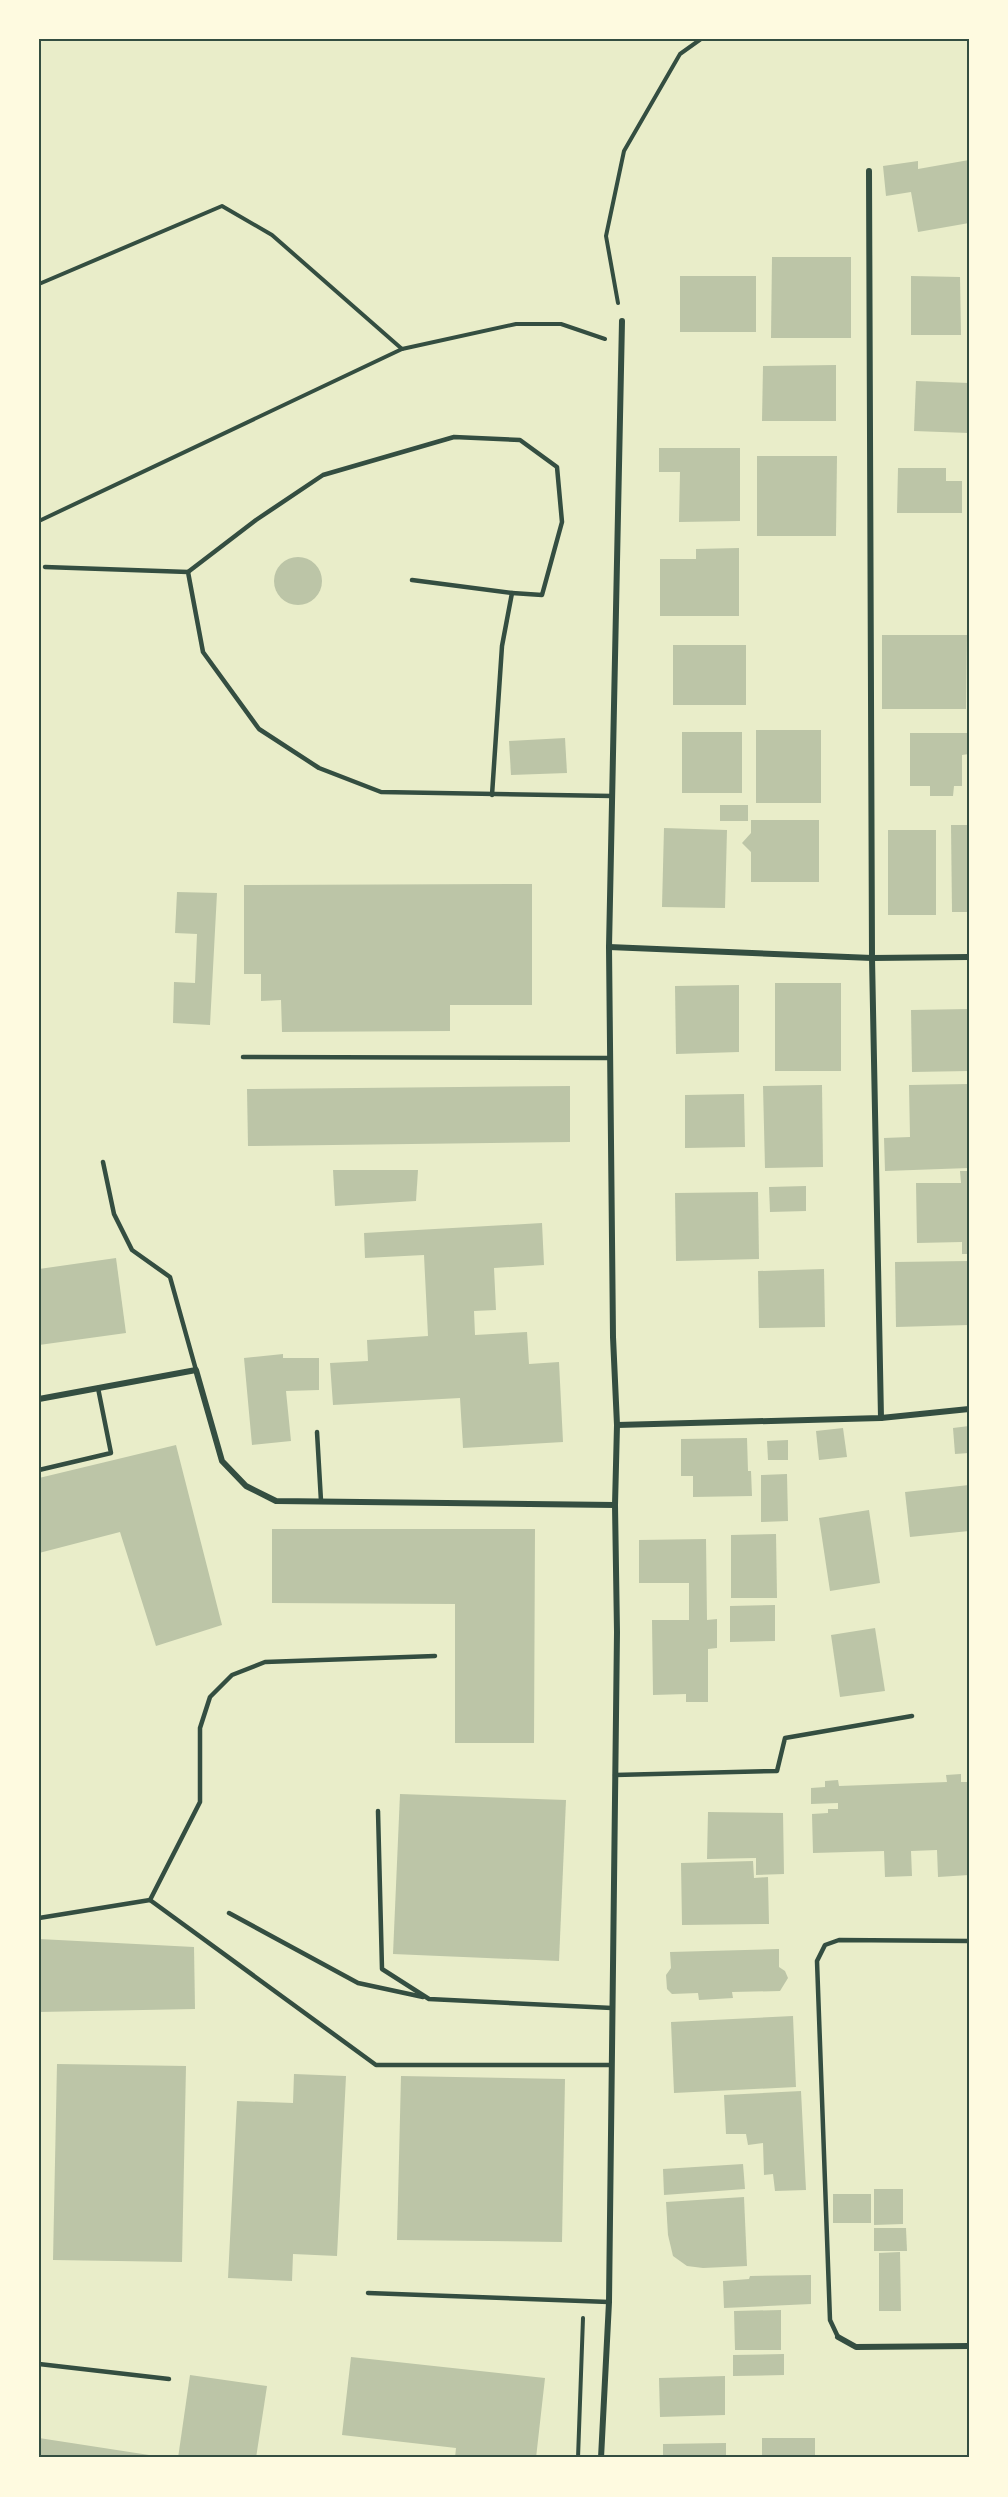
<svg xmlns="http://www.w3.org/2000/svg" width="1008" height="2497" font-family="'Fira Sans Condensed',sans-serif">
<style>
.building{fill:#bcc5a7}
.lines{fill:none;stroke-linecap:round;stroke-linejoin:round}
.path{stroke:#344e41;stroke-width:4}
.service{stroke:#344e41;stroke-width:4.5}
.minor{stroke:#344e41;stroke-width:6}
.neatline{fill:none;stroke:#344e41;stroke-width:2}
</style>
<rect width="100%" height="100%" fill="#e9edc9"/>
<g class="building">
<polygon points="969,160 969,223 918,232 911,192 886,196 883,166 918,161 918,169"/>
<polygon points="772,257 851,257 851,338 771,338"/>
<rect x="680" y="276" width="76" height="56"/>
<polygon points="911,276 960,277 961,335 911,335"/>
<polygon points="836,365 836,421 762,421 763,366"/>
<polygon points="916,381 969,383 969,433 914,431"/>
<polygon points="659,448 740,448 740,521 679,522 680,472 659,472"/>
<polygon points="757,456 837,456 836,536 757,536"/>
<polygon points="898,468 946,468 946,481 962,481 962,513 897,513"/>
<polygon points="739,548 739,616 660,616 660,559 696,559 696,549"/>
<circle cx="298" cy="581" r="24"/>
<polygon points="882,635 967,635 966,709 882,709"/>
<rect x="673" y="645" width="73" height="60"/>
<rect x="756" y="730" width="65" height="73"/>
<rect x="682" y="732" width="60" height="61"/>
<polygon points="910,733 969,733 969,754 962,755 962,786 954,786 953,796 930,796 930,786 910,786"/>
<polygon points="565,738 567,773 511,775 509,741"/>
<rect x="720" y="805" width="28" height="16"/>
<polygon points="751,820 819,820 819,882 751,882 751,852 742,843 751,833"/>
<polygon points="951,825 969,825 969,912 952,912"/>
<polygon points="664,828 727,830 725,908 662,907"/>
<rect x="888" y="830" width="48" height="85"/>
<polygon points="532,884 532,1005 450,1005 450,1031 282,1032 281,1000 261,1001 261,974 244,974 244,885"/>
<polygon points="177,892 217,893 210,1025 173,1023 174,982 195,983 197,934 175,933"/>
<rect x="775" y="983" width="66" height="88"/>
<polygon points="739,985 739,1052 676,1054 675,986"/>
<polygon points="969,1009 969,1071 912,1072 911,1010"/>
<polygon points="969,1084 969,1168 885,1171 884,1138 910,1137 909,1085"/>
<polygon points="822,1085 823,1167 765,1168 763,1086"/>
<polygon points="570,1086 570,1142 248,1146 247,1089"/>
<polygon points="744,1094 745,1147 685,1148 685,1095"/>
<polygon points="333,1170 418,1170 416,1201 335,1206"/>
<polygon points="960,1171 969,1171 969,1254 962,1254 962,1242 917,1243 916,1183 961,1183"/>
<polygon points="806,1186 806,1211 770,1212 769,1187"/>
<polygon points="758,1192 759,1259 676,1261 675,1193"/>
<polygon points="542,1223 544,1265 494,1268 496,1310 474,1311 475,1335 527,1332 529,1364 559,1362 563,1442 463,1448 460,1398 333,1405 330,1363 368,1361 367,1340 428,1336 424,1255 365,1258 364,1233"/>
<polygon points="116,1258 126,1333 39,1345 39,1269"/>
<polygon points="969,1261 969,1325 896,1327 895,1262"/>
<polygon points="824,1269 825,1327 759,1328 758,1271"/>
<polygon points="283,1354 283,1358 319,1358 319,1390 286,1391 291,1441 252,1445 244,1358"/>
<polygon points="969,1426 969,1453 955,1454 953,1428"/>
<polygon points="843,1428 847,1457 819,1460 816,1431"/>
<polygon points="747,1438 748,1471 751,1471 752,1496 693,1497 693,1476 681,1476 681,1439"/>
<polygon points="788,1440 788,1460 768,1460 767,1441"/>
<polygon points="176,1445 222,1625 156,1646 120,1532 39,1553 39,1478"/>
<polygon points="787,1474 788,1521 761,1522 761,1475"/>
<polygon points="969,1485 969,1531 910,1537 905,1492"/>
<polygon points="869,1510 880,1583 830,1591 819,1518"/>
<polygon points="272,1529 535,1529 534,1743 455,1743 455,1604 272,1603"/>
<polygon points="776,1534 777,1598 731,1598 731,1535"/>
<polygon points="706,1539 707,1620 717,1619 717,1648 708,1649 708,1702 686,1702 686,1694 653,1695 652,1620 689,1620 689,1583 639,1583 639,1540"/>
<polygon points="775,1605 775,1641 730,1642 730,1606"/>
<polygon points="875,1628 885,1691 840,1697 831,1635"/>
<polygon points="961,1774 961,1782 969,1782 969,1875 938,1877 937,1850 911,1851 912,1876 885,1877 884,1851 813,1853 812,1814 828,1813 828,1809 838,1809 838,1803 811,1804 811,1788 825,1787 825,1781 838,1780 839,1786 947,1782 946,1775"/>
<polygon points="400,1794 566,1800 559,1961 393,1954"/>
<polygon points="708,1812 783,1813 784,1874 756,1875 756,1858 707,1859"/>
<polygon points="753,1861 754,1878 768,1877 769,1924 682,1925 681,1863"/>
<polygon points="39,1939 194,1947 195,2009 39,2012"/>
<polygon points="779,1949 779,1967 785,1971 788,1978 780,1991 732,1992 733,1998 699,2000 698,1993 672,1994 667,1989 666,1975 671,1968 670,1952"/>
<polygon points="793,2016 796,2087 674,2093 671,2022"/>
<polygon points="57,2064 186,2066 182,2262 53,2260"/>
<polygon points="294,2074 346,2076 337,2256 293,2254 292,2281 228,2278 237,2101 293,2103"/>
<polygon points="401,2076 565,2079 562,2242 397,2240"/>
<polygon points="801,2091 806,2190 775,2191 773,2174 764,2175 763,2143 748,2145 746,2134 726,2134 724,2095"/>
<polygon points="743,2164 745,2189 664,2195 663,2169"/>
<polygon points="874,2189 903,2189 903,2224 874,2225"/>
<rect x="833" y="2194" width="38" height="29"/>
<polygon points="744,2197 747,2266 703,2268 687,2266 673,2256 668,2235 666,2202"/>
<polygon points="874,2228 906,2228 907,2251 874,2251"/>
<polygon points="900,2252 901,2311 879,2311 879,2253"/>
<polygon points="811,2275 811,2304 724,2308 723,2281 749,2279 750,2276"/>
<polygon points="781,2310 781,2350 735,2350 734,2311"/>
<polygon points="784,2354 784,2375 733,2376 733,2355"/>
<polygon points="351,2357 545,2378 536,2458 455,2458 456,2448 342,2435"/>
<polygon points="190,2375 267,2386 256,2458 178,2458"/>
<polygon points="725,2376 725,2415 660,2417 659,2378"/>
<polygon points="39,2438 162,2457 162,2458 39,2458"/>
<rect x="762" y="2438" width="53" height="20"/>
<polygon points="726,2443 726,2458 663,2458 663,2444"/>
</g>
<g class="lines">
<g class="path">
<polyline points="39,284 222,206 272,235 402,349 516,324 561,324 605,339"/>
<polyline points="618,303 606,236 624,151 680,54 701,39"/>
<polyline points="39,521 402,349"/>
<polyline points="578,2458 583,2318"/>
</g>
<g class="service">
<polyline points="45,567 188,572 203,652 259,729 319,768 381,792 612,796"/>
<polyline points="188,572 256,520 323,475 454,437 520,440 557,467 562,522 542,595 512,593"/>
<polyline points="412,580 512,593 502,646 492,795"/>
<polyline points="243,1057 609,1058"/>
<polyline points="103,1162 114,1214 132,1250 170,1277 196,1370"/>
<polyline points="317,1432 321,1501"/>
<polyline points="39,1470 111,1453 98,1388"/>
<polyline points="615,1775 777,1771 785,1738 912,1716"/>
<polyline points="378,1811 382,1969 429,1999 612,2008"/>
<polyline points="150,1900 200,1802 200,1728 210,1697 232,1675 265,1662 435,1656"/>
<polyline points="229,1913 358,1983 423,1997"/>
<polyline points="39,1918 150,1900 376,2065 611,2065"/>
<polyline points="368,2293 609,2302"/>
<polyline points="838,2337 830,2320 817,1961 825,1945 839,1940 969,1941"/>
<polyline points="39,2364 169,2379"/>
</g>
<g class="minor">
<polyline points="869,171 872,958 881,1418"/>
<polyline points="609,947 872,958 969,957"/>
<polyline points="39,1399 196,1370 222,1461 246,1486 276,1501 615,1505"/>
<polyline points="617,1425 881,1418 969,1409"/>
<polyline points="838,2337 856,2347 969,2346"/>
<polyline points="601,2458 609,2302 617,1632 615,1505 617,1425 613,1337 609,947 622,321"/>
</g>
</g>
<rect width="1008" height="2497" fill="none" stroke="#fefae0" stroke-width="81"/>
<rect x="40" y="40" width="928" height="2416" class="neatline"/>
</svg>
